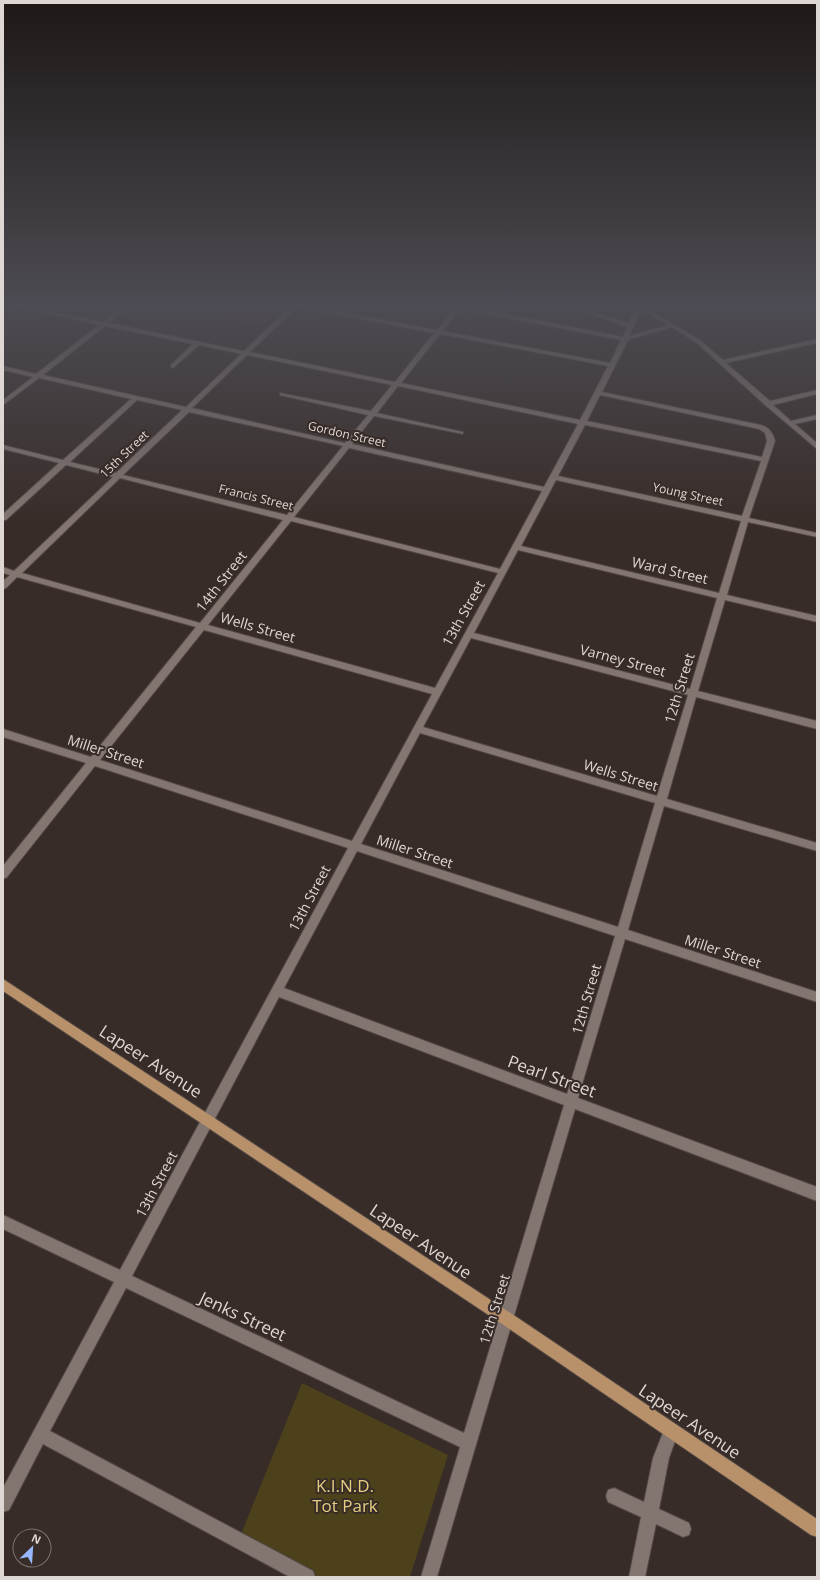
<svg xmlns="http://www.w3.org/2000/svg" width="820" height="1580" font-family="'Open Sans',sans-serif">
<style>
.built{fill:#45342d}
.green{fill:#4c411a}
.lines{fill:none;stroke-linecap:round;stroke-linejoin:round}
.minor-casing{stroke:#514744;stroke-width:2}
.major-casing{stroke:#514744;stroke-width:2}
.minor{fill:#837671;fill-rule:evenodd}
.major{fill:#b8906a;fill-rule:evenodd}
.labels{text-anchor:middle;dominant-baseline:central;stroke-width:4;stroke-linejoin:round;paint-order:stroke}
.far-street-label{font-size:12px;fill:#ded7d4;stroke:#372c28}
.street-label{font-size:14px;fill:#ded7d4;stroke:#372c28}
.near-street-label{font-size:17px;fill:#ded7d4;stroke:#372c28}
.near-park-label{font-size:17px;fill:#e4cd80;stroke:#372c28}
</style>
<rect width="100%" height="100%" fill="#372c28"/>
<polygon class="built" points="182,305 284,305 262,326 177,309"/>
<polygon class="green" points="302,1383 448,1455 410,1577 298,1577 237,1544"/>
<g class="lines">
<defs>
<g id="minor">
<path d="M9,305H20L103,322L124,305H131L109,323L244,351L292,305H304L437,330L457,305H463L623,337L627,327L563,305H572L628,323L637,307L634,305H649L645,307L701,341L723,360L817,339V343L726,363L770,401L817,390V394L773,405L791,421L817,415V419L795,424L817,443V449L765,405L697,343L672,327L628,340L602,392L761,425C769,427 773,433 775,441L749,518L817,533V537L748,522L727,595L817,616V622L725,600L698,691L817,721V729L696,697L667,799L817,843V851L664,806L628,930L817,992V1002L625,939L578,1098L817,1187V1201L575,1109L437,1577H421L460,1447L126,1288L50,1431L313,1571L315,1577H290L43,1444L9,1510L3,1512V1488L114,1282L3,1229V1215L120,1270L348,848L95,766L7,877L3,879V866L86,763L3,737V729L91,757L196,627L17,577L6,588L3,589V581L10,575L3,573V567L14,571L113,477L66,465L6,520H3V514L59,463L3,449V445L63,460L131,399L39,378L3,405V400L33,377L3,370V366L36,374L99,325ZM297,307L434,333L395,382L250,352ZM460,309L621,340L610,363L442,331ZM641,310L668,325L629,336ZM105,326L193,344L171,365V367L173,368L199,345L241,354L186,407L43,375ZM440,334L608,366L580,420L401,383ZM247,355L392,385L371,411L280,393V395L368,415L345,443L192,408ZM398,386L578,424L544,487L352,444L374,416L463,434V432L377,413ZM600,395L759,429L765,433L767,441L762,457L587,421ZM137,400L182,410L116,473L70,462ZM189,412L343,446L287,515L123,475ZM585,425L761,461L742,516L558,476ZM349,448L542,491L500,569L294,517ZM120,478L283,520L200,623L22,573ZM556,480L741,521L719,593L521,546ZM291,521L498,573L435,688L208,625ZM518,550L717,598L690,689L474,633ZM204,630L432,694L352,841L100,760ZM471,638L688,695L657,796L423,727ZM420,733L655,803L618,927L361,844ZM357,851L615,936L567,1094L284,988ZM279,997L564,1105L464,1433L132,1276Z"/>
<polygon points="671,1422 676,1425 679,1430 669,1458 659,1509 689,1523 691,1529 689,1535 683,1537 656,1524 645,1577 629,1577 641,1517 608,1502 606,1496 608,1490 614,1488 644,1502 653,1458 666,1425"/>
</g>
<polygon id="major" points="3,979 512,1314 817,1519 817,1537 811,1535 502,1324 3,991"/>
</defs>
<use href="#minor" class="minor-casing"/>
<use href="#major" class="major-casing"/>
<use href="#minor" class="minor"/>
<use href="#major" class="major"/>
</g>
<linearGradient id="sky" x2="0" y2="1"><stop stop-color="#1e1816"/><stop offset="0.58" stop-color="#4d4b53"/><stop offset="1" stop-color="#4d4b53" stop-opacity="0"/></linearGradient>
<rect width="820" height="526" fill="url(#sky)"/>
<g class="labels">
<g class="far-street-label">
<text transform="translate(347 434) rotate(13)">Gordon Street</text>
<text transform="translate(124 454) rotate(-44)">15th Street</text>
<text transform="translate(688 494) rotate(12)">Young Street</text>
<text transform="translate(256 497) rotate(14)">Francis Street</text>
</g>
<g class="street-label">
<text transform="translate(670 570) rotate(13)">Ward Street</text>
<text transform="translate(221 581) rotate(-52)">14th Street</text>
<text transform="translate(463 613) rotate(-61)">13th Street</text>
<text transform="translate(258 627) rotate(16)">Wells Street</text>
<text transform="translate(623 660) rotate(15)">Varney Street</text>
<text transform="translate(679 688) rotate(-73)">12th Street</text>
<text transform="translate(106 751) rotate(18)">Miller Street</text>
<text transform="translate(621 775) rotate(17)">Wells Street</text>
<text transform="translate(415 851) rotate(18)">Miller Street</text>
<text transform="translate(309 898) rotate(-62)">13th Street</text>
<text transform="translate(723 951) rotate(18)">Miller Street</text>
<text transform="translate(586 999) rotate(-74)">12th Street</text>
<text transform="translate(156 1184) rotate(-62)">13th Street</text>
<text transform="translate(494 1309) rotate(-73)">12th Street</text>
</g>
<g class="near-street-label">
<text transform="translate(151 1061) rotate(33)">Lapeer Avenue</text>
<text transform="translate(552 1076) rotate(20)">Pearl Street</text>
<text transform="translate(421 1241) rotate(34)">Lapeer Avenue</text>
<text transform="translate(243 1316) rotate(25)">Jenks Street</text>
<text transform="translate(690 1421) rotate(34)">Lapeer Avenue</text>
</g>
<g class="near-park-label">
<text x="345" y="1485">K.I.N.D.<tspan x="345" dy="20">Tot Park</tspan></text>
</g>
</g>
<rect width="820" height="1580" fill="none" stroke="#ded7d4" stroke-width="8"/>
<g transform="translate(32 1548) rotate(25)"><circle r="19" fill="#372c28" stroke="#7a706d"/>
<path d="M0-3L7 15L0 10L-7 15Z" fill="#97b6fd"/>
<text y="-6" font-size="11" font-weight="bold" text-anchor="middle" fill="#ded7d4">N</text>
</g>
</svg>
